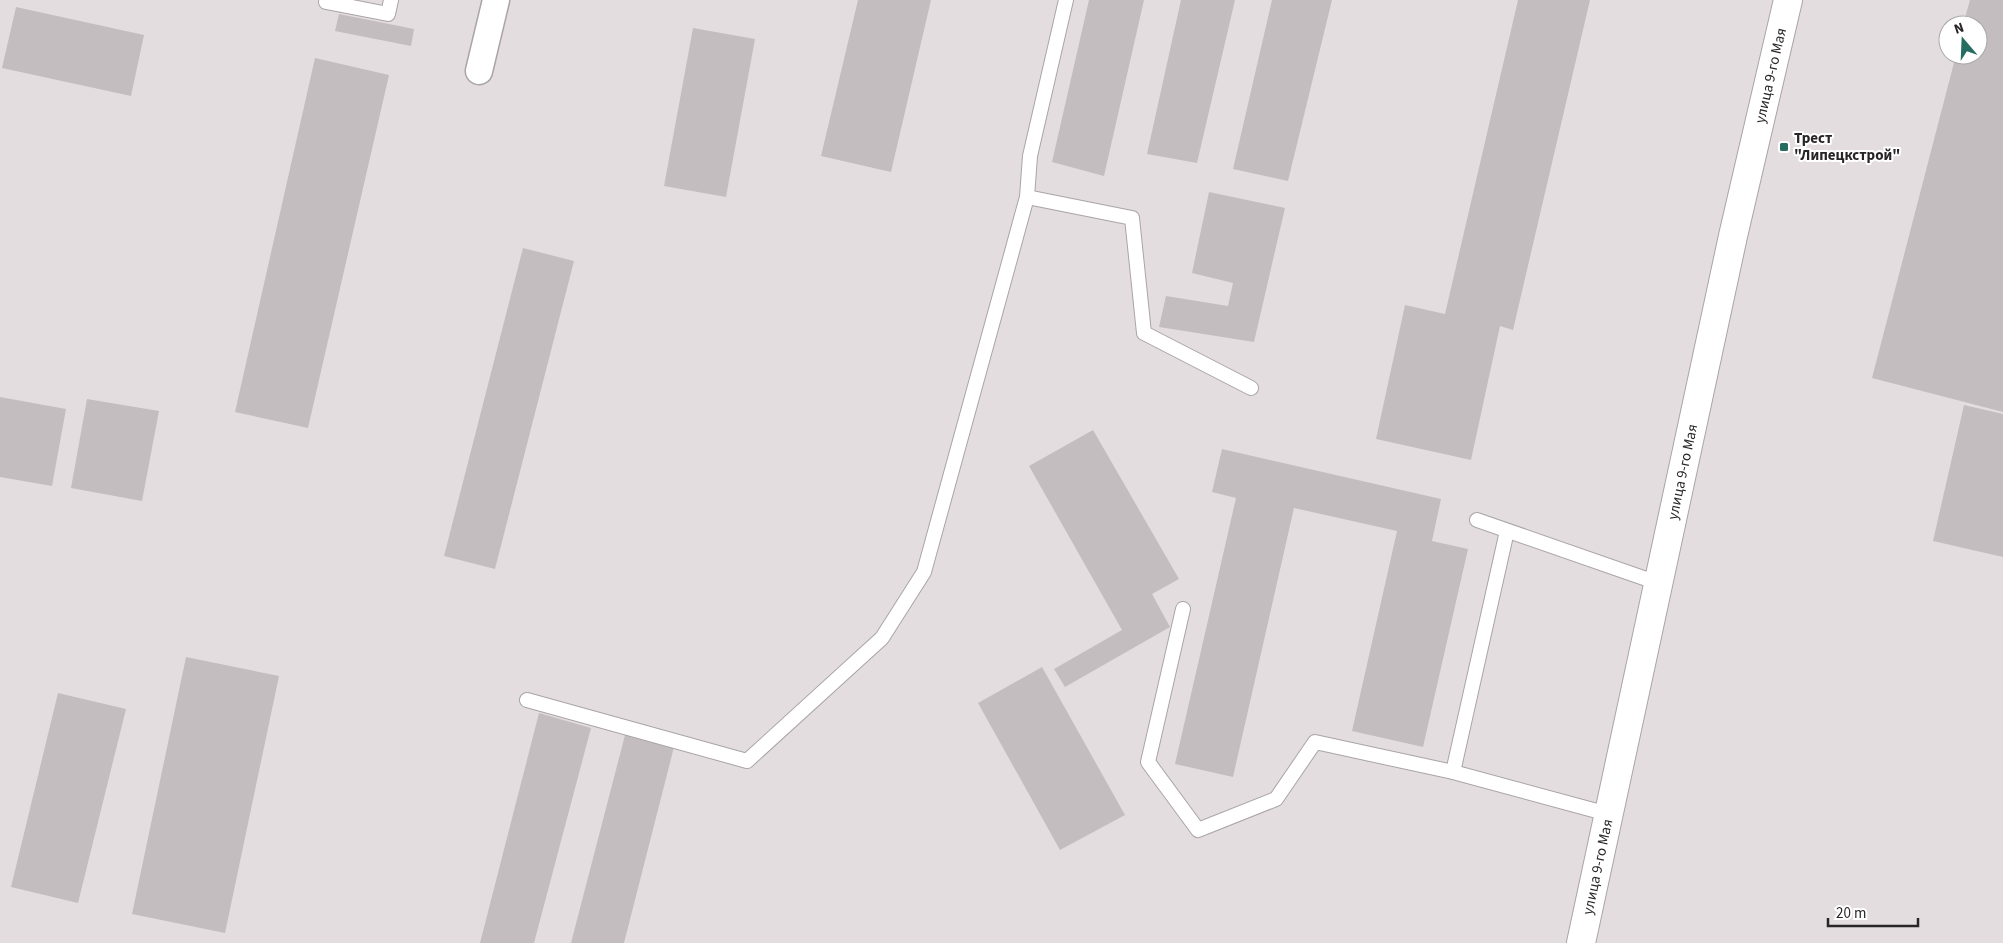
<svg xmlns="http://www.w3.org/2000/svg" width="2003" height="943" font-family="'Source Sans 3',sans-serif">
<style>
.building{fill:#c4bdbf}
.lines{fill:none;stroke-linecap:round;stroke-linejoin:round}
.lane-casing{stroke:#aaa4a5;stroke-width:16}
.street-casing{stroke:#aaa4a5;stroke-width:29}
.secondary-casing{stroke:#aaa4a5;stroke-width:30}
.lane{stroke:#fff;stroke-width:14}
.street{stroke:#fff;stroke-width:26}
.secondary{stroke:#fff;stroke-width:28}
.poi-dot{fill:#266c61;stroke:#fff;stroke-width:2}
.labels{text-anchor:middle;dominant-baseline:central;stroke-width:4;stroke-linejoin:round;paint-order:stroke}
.street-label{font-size:15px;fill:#282526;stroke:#fff}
.poi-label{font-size:15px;font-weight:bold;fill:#282526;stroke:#fff;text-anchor:start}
</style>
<rect width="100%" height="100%" fill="#e4dddf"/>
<g class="building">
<polygon points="858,0 931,0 891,172 821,156"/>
<polygon points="1089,0 1144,0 1104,176 1052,162"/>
<polygon points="1181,0 1235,0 1197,163 1147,154"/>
<polygon points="1272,0 1332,0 1288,181 1233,169"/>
<polygon points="1518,0 1590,0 1513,330 1500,326 1471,460 1376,439 1405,305 1445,314"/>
<polygon points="1970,0 2003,0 2003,412 1872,378 1956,55 1978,55 1978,25 1963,25"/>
<polygon points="16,7 144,35 131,96 2,68"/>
<polygon points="339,14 414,29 411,46 335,31"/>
<polygon points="693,28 755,39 726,197 664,186"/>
<polygon points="315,58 389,75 308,428 235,412"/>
<polygon points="1209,192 1285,208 1254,342 1159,327 1166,296 1228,306 1233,283 1192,273"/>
<polygon points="523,248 574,261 495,569 444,556"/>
<polygon points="0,397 66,409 52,486 0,477"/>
<polygon points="87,399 159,411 142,501 71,488"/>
<polygon points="1964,405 2003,414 2003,557 1933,541"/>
<polygon points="1093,430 1179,579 1152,594 1170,627 1065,687 1054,669 1122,630 1029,466"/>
<polygon points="1222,449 1441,499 1432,541 1468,549 1423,747 1352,731 1397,531 1294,508 1233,777 1175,764 1236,498 1212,492"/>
<polygon points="186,657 279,676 225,933 132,914"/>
<polygon points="1042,667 1125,815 1060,850 978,703"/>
<polygon points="58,693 126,709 78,903 11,887"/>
<polygon points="539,713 591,728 534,943 480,943"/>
<polygon points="625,735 674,747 624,943 571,943"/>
</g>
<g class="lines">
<defs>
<g id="lane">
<polyline points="326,2 388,14 391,0"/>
<polyline points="1027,197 1132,218 1144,333 1251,388"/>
<polyline points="1477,520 1658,583"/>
<polyline points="1183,609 1148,762 1198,830 1276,799 1315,742 1453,772 1608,814"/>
<polyline points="527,700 747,761 882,638 924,572 1027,197 1030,156 1066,0"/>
<polyline points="1453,772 1507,531"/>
</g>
<polyline id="street" points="479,71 496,0"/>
<g id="secondary">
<path id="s1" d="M1581,943L1733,236L1788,0"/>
</g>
</defs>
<use href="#lane" class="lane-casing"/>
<use href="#street" class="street-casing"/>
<use href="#secondary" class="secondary-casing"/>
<use href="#lane" class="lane"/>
<use href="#street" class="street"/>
<use href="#secondary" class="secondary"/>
</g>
<rect class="poi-dot" x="1779" y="142" width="10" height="10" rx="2.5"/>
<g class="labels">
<g class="street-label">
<text stroke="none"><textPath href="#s1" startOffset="888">улица 9-го Мая</textPath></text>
<text stroke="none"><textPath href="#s1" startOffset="482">улица 9-го Мая</textPath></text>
<text stroke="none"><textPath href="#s1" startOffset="78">улица 9-го Мая</textPath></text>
</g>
<g class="poi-label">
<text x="1794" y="138">Трест<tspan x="1794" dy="17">"Липецкстрой"</tspan></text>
</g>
</g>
<g transform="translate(1963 40) rotate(341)"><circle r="24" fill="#ffffff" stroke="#a9a8a8"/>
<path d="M0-4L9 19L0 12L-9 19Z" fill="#266c61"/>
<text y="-8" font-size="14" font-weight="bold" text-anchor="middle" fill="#282526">N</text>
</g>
<path d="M1828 918v8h90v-8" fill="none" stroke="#282526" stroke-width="2.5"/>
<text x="1836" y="918" font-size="15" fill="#282526" stroke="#ffffff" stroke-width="4" paint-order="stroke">20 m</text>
</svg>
